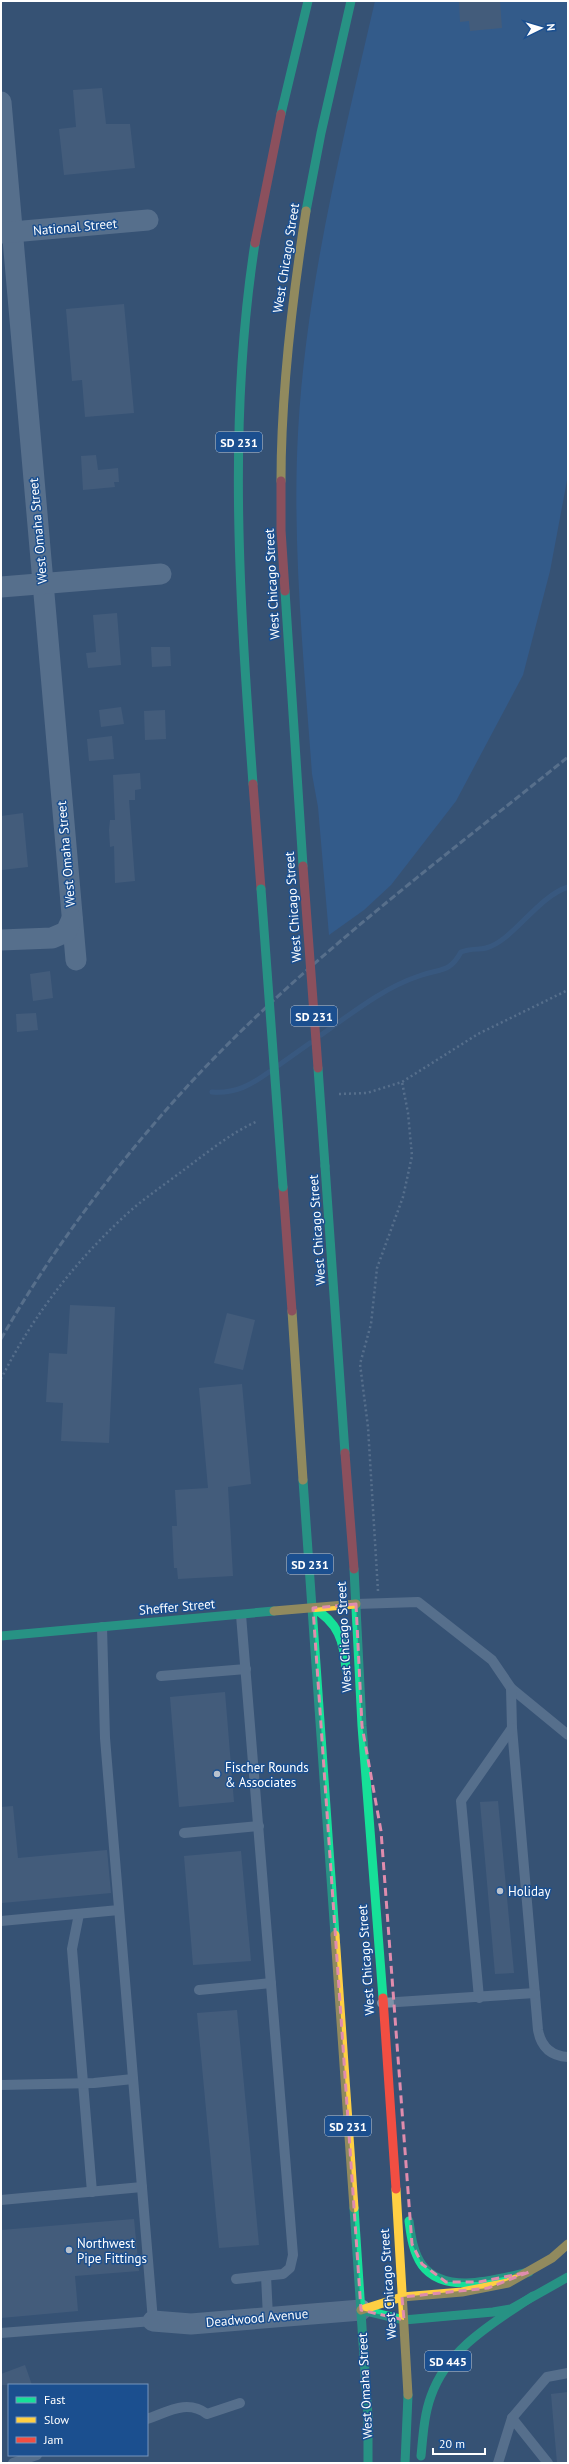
<svg xmlns="http://www.w3.org/2000/svg" width="569" height="2464" font-family="'PT Sans',sans-serif">
<style>
.green{fill:#2f66a5}
.lines{fill:none;stroke-linecap:round;stroke-linejoin:round}
.stream{stroke:#3b618d;stroke-width:5}
.building{fill:#526984}
.path{stroke:#7d92a8;stroke-width:2.5;stroke-dasharray:2 3;stroke-linecap:butt}
.lane{stroke:#7d92a8;stroke-width:10}
.street{stroke:#7d92a8;stroke-width:21}
.fast{stroke:#16e098;stroke-width:9}
.slow{stroke:#ffcf43;stroke-width:9}
.jam{stroke:#f24e42;stroke-width:9}
.rail{stroke:#7e92a7;stroke-width:3;stroke-dasharray:7 3;stroke-linecap:butt}
.fast-bridge{stroke:#16e098;stroke-width:9}
.jam-bridge{stroke:#f24e42;stroke-width:9}
.marked{fill:none;stroke:#e08cad;stroke-width:3;stroke-dasharray:8 5;stroke-linejoin:round}
.poi-dot{fill:#b9c2ce;stroke:#1b4f8f;stroke-width:1.5}
.labels{text-anchor:middle;dominant-baseline:central;stroke-width:3;stroke-linejoin:round;paint-order:stroke}
.shield{fill:#1b4f8f;stroke:#bbcadd;stroke-width:1}
.shield-label{font-size:12px;font-weight:bold;fill:#fff}
.street-label{font-size:13px;fill:#fff;stroke:#1b4f8f}
.poi-label{font-size:13px;fill:#fff;stroke:#1b4f8f;text-anchor:start}
</style>
<rect width="100%" height="100%" fill="#365274"/>
<path class="green" d="M375,1H568V475L550,571L523,675L456,801L391,885L364,910L329,935L318,807L312,774C304,660 292,547 298,433C306,286 342,144 375,1Z"/>
<g class="lines">
<g class="stream">
<path d="M321,1035C352,1013 383,988 419,976C440,968 449,974 461,952C471,948 478,950 486,948C513,941 537,897 568,887"/>
<polyline points="279,1065 310,1043"/>
<path d="M212,1092C235,1094 251,1085 269,1072"/>
</g>
</g>
<g class="building">
<polygon points="459,1 500,1 502,28 470,31 469,21 460,22"/>
<polygon points="102,88 106,124 130,124 135,168 64,175 59,129 76,127 73,90"/>
<polygon points="124,304 134,413 85,417 82,380 72,381 66,309"/>
<polygon points="96,455 98,470 118,468 119,482 114,482 115,487 83,490 81,456"/>
<polygon points="117,613 121,665 88,668 86,653 96,652 93,615"/>
<polygon points="151,647 170,647 171,666 152,667"/>
<polygon points="121,707 124,724 101,727 99,710"/>
<polygon points="165,710 166,739 145,740 144,711"/>
<polygon points="112,736 114,759 89,761 87,739"/>
<polygon points="140,773 141,789 135,790 135,800 129,800 135,881 115,883 114,846 110,847 109,830 110,820 115,820 113,775"/>
<polygon points="23,813 28,867 2,870 1,816"/>
<polygon points="50,971 53,998 33,1001 30,974"/>
<polygon points="36,1013 38,1030 17,1032 16,1014"/>
<polygon points="70,1305 115,1307 109,1443 61,1441 63,1403 46,1402 49,1353 67,1354"/>
<polygon points="227,1313 255,1320 243,1370 214,1363"/>
<polygon points="242,1384 251,1484 228,1487 233,1576 178,1579 177,1568 174,1568 172,1526 177,1526 175,1490 208,1488 199,1388"/>
<polygon points="225,1692 234,1802 179,1807 170,1697"/>
<polygon points="498,1801 514,1973 495,1974 480,1802"/>
<polygon points="13,1806 18,1858 107,1850 111,1893 2,1903 1,1807"/>
<polygon points="241,1851 251,1961 193,1965 184,1856"/>
<polygon points="237,2010 259,2245 219,2248 197,2013"/>
<polygon points="134,2219 139,2271 75,2276 78,2311 1,2318 1,2230"/>
<polygon points="25,2365 32,2385 1,2385 1,2374"/>
<polygon points="568,2392 568,2463 557,2463 551,2394"/>
</g>
<g class="lines">
<g class="path">
<polyline points="339,1094 367,1093 402,1082 478,1034 568,990"/>
<path d="M1,1379C33,1315 77,1259 129,1212C147,1196 167,1183 185,1169C208,1152 232,1132 258,1121"/>
<polyline points="378,1591 368,1427 360,1364 371,1324 377,1268 403,1197 412,1156 408,1113 402,1082"/>
</g>
<g class="lane">
<polyline points="356,1604 418,1602 492,1660 511,1688 568,1735"/>
<polyline points="161,1676 246,1669"/>
<path d="M511,1688L512,1728L538,2030C541,2047 551,2056 568,2057"/>
<polyline points="184,1833 259,1826"/>
<polyline points="79,1914 72,1949 92,2192"/>
<polyline points="1,1921 119,1910"/>
<polyline points="199,1990 271,1983"/>
<polyline points="479,1998 461,1801 512,1728"/>
<polyline points="382,2003 535,1993"/>
<polyline points="1,2085 94,2083 133,2079"/>
<polyline points="1,2200 142,2187"/>
<polyline points="266,2276 268,2317"/>
<polyline points="236,2279 283,2274 290,2268 293,2255 241,1615"/>
<polyline points="1,2333 153,2321 105,1738 102,1627"/>
<polyline points="512,2418 548,2463"/>
<path d="M147,2419C168,2412 187,2399 207,2414L240,2403"/>
<polyline points="13,2463 37,2455"/>
<polyline points="498,2463 512,2418 547,2377 568,2373"/>
</g>
<g class="street">
<polyline points="1,102 76,960"/>
<polyline points="1,233 148,220"/>
<polyline points="1,587 161,574"/>
<polyline points="1,940 52,938 66,932 72,919"/>
<polyline points="153,2321 191,2324 361,2310"/>
</g>
<g class="fast">
<polyline points="281,114 308,1"/>
<polyline points="306,211 321,133 351,1"/>
<polyline points="285,591 303,866"/>
<path d="M253,784C240,604 227,422 255,243"/>
<polyline points="325,1166 345,1453"/>
<polyline points="303,1480 335,1935"/>
<polyline points="354,1569 362,1726 383,1998"/>
<path d="M313,1608C338,1622 344,1641 346,1669"/>
<polyline points="1,1636 274,1611"/>
<polyline points="354,2208 368,2417 368,2463"/>
<path d="M409,2221C411,2236 413,2252 422,2265C445,2296 498,2279 529,2272"/>
<polyline points="362,2310 404,2320 493,2312 511,2309 568,2277"/>
<path d="M421,2456C423,2436 424,2415 431,2396C448,2348 493,2323 533,2296"/>
<polyline points="405,2463 408,2395"/>
</g>
<g class="slow">
<path d="M281,481C281,390 292,300 306,211"/>
<polyline points="292,1311 303,1480"/>
<polyline points="274,1611 356,1604"/>
<polyline points="335,1935 354,2208"/>
<polyline points="396,2189 408,2395"/>
<polyline points="361,2310 402,2297 462,2292 508,2283 552,2258 568,2244"/>
</g>
<g class="jam">
<polyline points="255,243 281,114"/>
<polyline points="281,481 281,530 285,591"/>
<polyline points="253,784 261,889"/>
<polyline points="283,1187 292,1311"/>
<polyline points="345,1453 354,1569"/>
<polyline points="383,1998 396,2189"/>
</g>
<path class="rail" d="M1,1339C51,1251 115,1166 183,1091C296,967 438,862 568,757"/>
<g class="fast-bridge">
<polyline points="261,889 283,1187"/>
<polyline points="318,1068 325,1166"/>
</g>
<polyline class="jam-bridge" points="303,866 318,1068"/>
</g>
<path d="M0 0H569V2464H0ZM356,1604L362,1726L381,1831L412,2244L422,2264L446,2282H479L529,2272L488,2288L402,2297L404,2320L361,2310L313,1608Z" fill="#365274" fill-opacity=".55" fill-rule="evenodd"/>
<path class="marked" d="M356,1604L362,1726L381,1831L412,2244L422,2264L446,2282H479L529,2272L488,2288L402,2297L404,2320L361,2310L313,1608Z"/>
<g class="poi-dot">
<circle cx="217" cy="1774" r="4"/>
<circle cx="500" cy="1891" r="4"/>
<circle cx="69" cy="2250" r="4"/>
</g>
<g class="labels">
<g class="shield">
<rect x="216" y="432" width="46" height="20" rx="3"/>
<rect x="291" y="1006" width="46" height="20" rx="3"/>
<rect x="287" y="1554" width="46" height="20" rx="3"/>
<rect x="325" y="2116" width="46" height="20" rx="3"/>
<rect x="425" y="2351" width="46" height="20" rx="3"/>
</g>
<g class="shield-label">
<text x="239" y="442">SD 231</text>
<text x="314" y="1016">SD 231</text>
<text x="310" y="1564">SD 231</text>
<text x="348" y="2126">SD 231</text>
<text x="448" y="2361">SD 445</text>
</g>
<g class="street-label">
<text transform="translate(75 227) rotate(-5)">National Street</text>
<text transform="translate(286 258) rotate(-81)">West Chicago Street</text>
<text transform="translate(38 531) rotate(-95)">West Omaha Street</text>
<text transform="translate(272 584) rotate(-93)">West Chicago Street</text>
<text transform="translate(66 854) rotate(-95)">West Omaha Street</text>
<text transform="translate(293 907) rotate(-94)">West Chicago Street</text>
<text transform="translate(317 1230) rotate(-94)">West Chicago Street</text>
<text transform="translate(177 1607) rotate(-5)">Sheffer Street</text>
<text transform="translate(344 1637) rotate(-93)">West Chicago Street</text>
<text transform="translate(366 1960) rotate(-94)">West Chicago Street</text>
<text transform="translate(388 2284) rotate(-94)">West Chicago Street</text>
<text transform="translate(257 2318) rotate(-5)">Deadwood Avenue</text>
<text transform="translate(365 2386) rotate(-93)">West Omaha Street</text>
</g>
<g class="poi-label">
<text x="225" y="1767">Fischer Rounds<tspan x="225" dy="15">&amp; Associates</tspan></text>
<text x="508" y="1891">Holiday</text>
<text x="77" y="2243">Northwest<tspan x="77" dy="15">Pipe Fittings</tspan></text>
</g>
</g>
<rect width="569" height="2464" fill="none" stroke="#ffffff" stroke-width="4"/>
<rect x="8" y="2384" width="140" height="72" fill="#1b4f8f" stroke="#7695bc"/>
<rect x="16" y="2397" width="20" height="6" fill="#16e098" stroke="#7695bc"/>
<text x="44" y="2404" font-size="12" fill="#ffffff">Fast</text>
<rect x="16" y="2417" width="20" height="6" fill="#ffcf43" stroke="#7695bc"/>
<text x="44" y="2424" font-size="12" fill="#ffffff">Slow</text>
<rect x="16" y="2437" width="20" height="6" fill="#f24e42" stroke="#7695bc"/>
<text x="44" y="2444" font-size="12" fill="#ffffff">Jam</text>
<g transform="translate(541 28) rotate(85)" stroke="#1b4f8f" stroke-width="3" paint-order="stroke">
<path d="M0-3L7 15L0 10L-7 15Z" fill="#ffffff"/>
<text y="-6" font-size="11" font-weight="bold" text-anchor="middle" fill="#ffffff">N</text>
</g>
<path d="M433 2448v6h52v-6" fill="none" stroke="#ffffff" stroke-width="2"/>
<text x="439" y="2448" font-size="12" fill="#ffffff" stroke="#1b4f8f" stroke-width="3" paint-order="stroke">20 m</text>
</svg>
